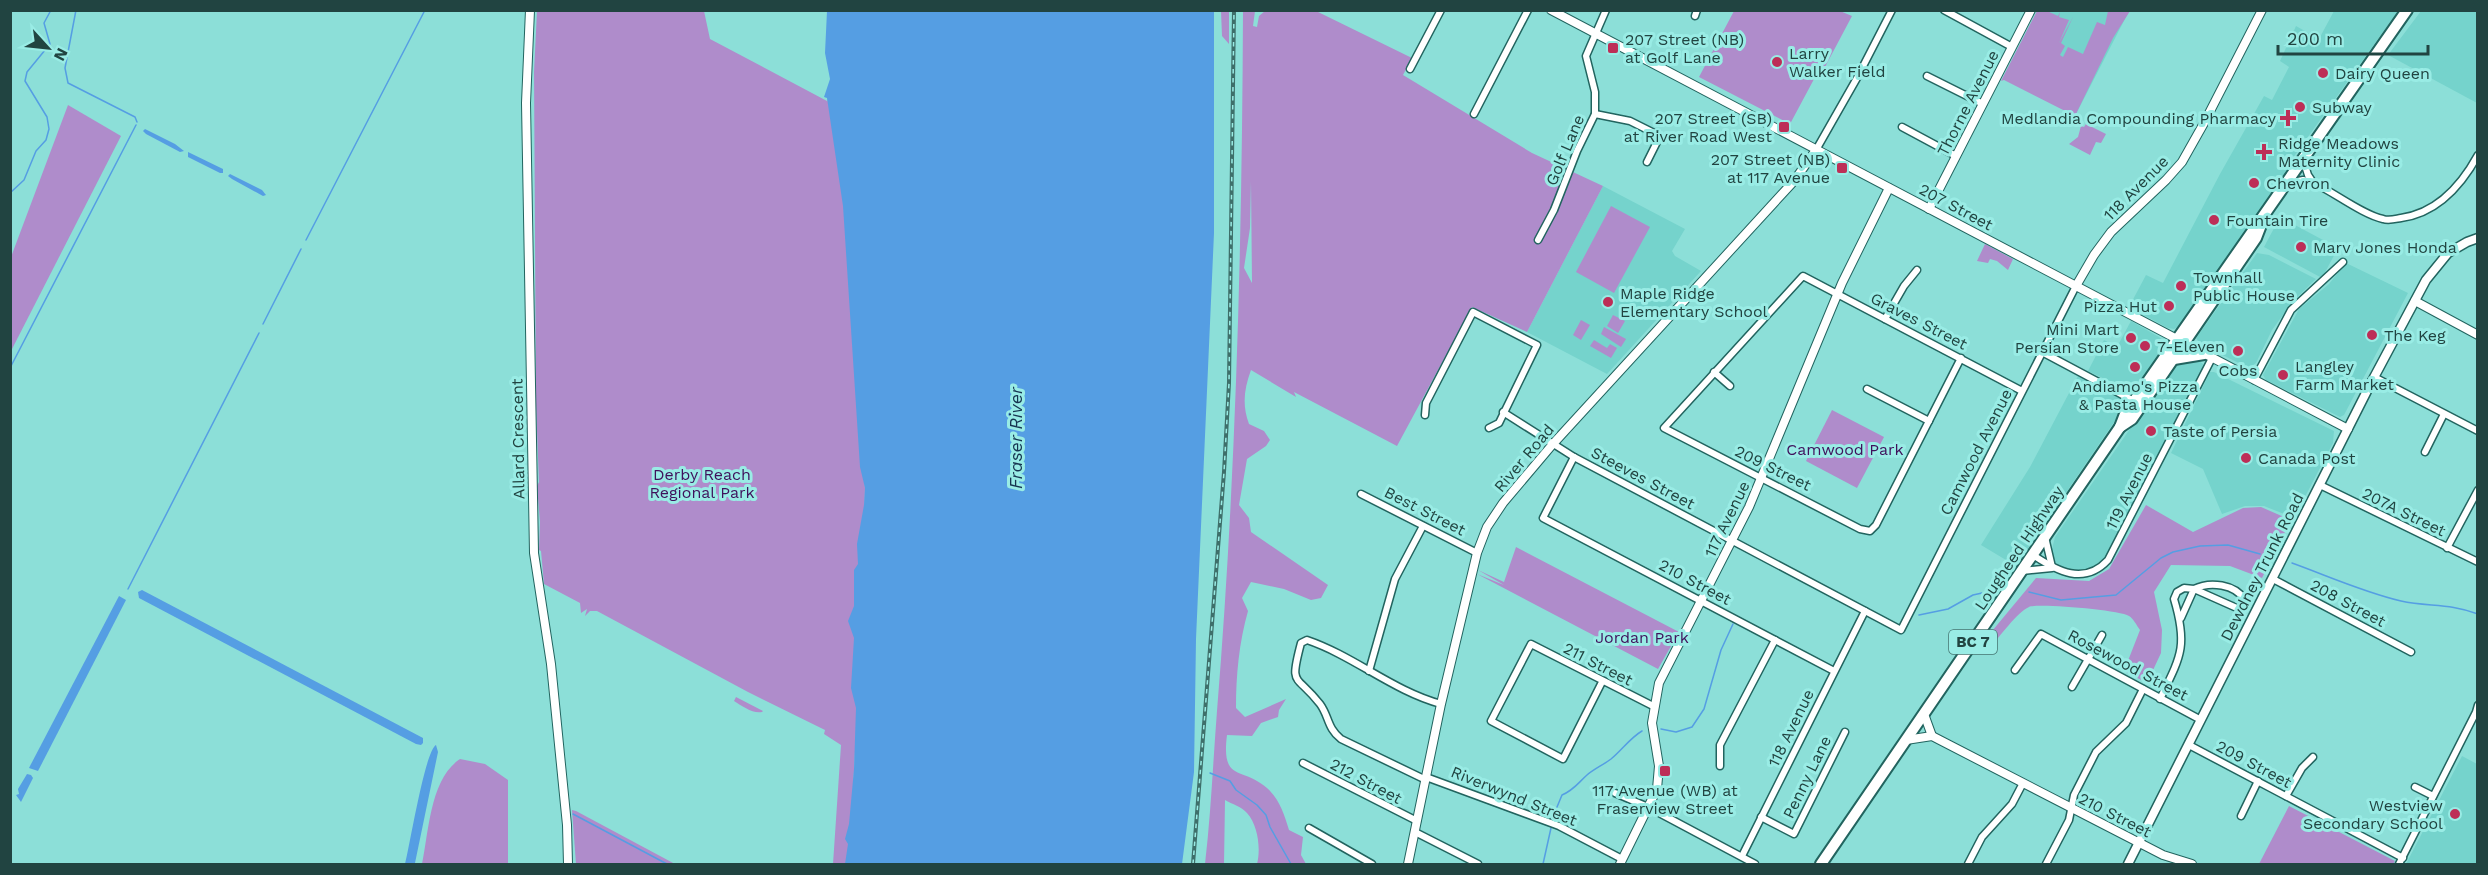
<svg xmlns="http://www.w3.org/2000/svg" width="2488" height="875" font-family="'Work Sans',sans-serif">
<style>
.built{fill:#75d3cc}
.green{fill:#af8ccb;fill-rule:evenodd}
.water{fill:#559ee3}
.lines{fill:none;stroke-linecap:round;stroke-linejoin:round}
.stream{stroke:#559ee3;stroke-width:1.5}
.minor-casing{stroke:#22645f;stroke-width:9}
.tertiary-casing{stroke:#22645f;stroke-width:10}
.secondary-casing{stroke:#22645f;stroke-width:11}
.trunk-casing{stroke:#22645f;stroke-width:14}
.minor{stroke:#fff;stroke-width:6}
.tertiary{stroke:#fff;stroke-width:8}
.secondary{stroke:#fff;stroke-width:8}
.trunk{stroke:#fff;stroke-width:10}
.rail-casing{stroke:#3e6f6a;stroke-width:4}
.rail{stroke:#99ece5;stroke-width:1.5;stroke-dasharray:4.5;stroke-linecap:butt}
.poi-dot{fill:#bd2e57;stroke:#99ece5;stroke-width:2}
.labels{text-anchor:middle;dominant-baseline:central;stroke-width:6;stroke-linejoin:round;paint-order:stroke}
.shield{fill:#99ece5;stroke:#457672;stroke-width:1.5}
.shield-label{font-size:15px;font-weight:bold;fill:#214441}
.poi-label{font-size:16px;fill:#214441;stroke:#99ece5;text-anchor:start}
.street-label{font-size:16px;fill:#214441;stroke:#99ece5}
.park-label{font-size:16px;fill:#3f115b;stroke:#99ece5}
.water-label{font-size:18px;font-style:italic;fill:#163450;stroke:#99ece5}
</style>
<rect width="100%" height="100%" fill="#8cdfd8"/>
<g class="built">
<polygon points="2039,11 2129,11 2075,116"/>
<polygon points="2334,11 2398,11 2295,155 2286,172 2181,326 2174,329 2168,328 2129,307 2146,275 2163,283 2220,174 2264,96 2272,100 2289,67 2280,61 2296,26 2319,39"/>
<polygon points="2421,11 2477,11 2477,103 2388,55"/>
<polygon points="1603,186 1685,229 1672,251 1675,256 1701,271 1607,374 1527,332"/>
<polygon points="2280,217 2338,248 2322,278 2264,247"/>
<polygon points="2257,253 2269,255 2316,279 2293,301 2272,330 2256,363 2249,368 2200,344 2196,338"/>
<polygon points="2346,263 2408,293 2344,415 2340,417 2266,380 2263,375 2299,309 2329,284"/>
<polygon points="2131,321 2159,337 2166,343 2166,347 2136,391 2132,392 2088,371 2104,340 2117,347"/>
<polygon points="2198,360 2203,364 2202,369 2108,554 2098,565 2084,571 2075,571 2059,566 2051,557 2051,553 2055,537 2175,364"/>
<polygon points="2210,372 2214,372 2334,431 2333,443 2294,518 2264,506 2245,506 2222,514 2203,469 2171,453"/>
<polygon points="2078,376 2122,398 2125,402 2125,406 2016,566 1981,545 2030,467"/>
<polygon points="2462,756 2477,764 2477,864 2406,864"/>
</g>
<g class="green">
<polygon points="537,11 704,11 710,39 827,101 827,98 840,153 865,488 862,621 849,864 833,864 841,745 824,734 825,730 748,692 597,611 590,611 585,616 587,609 581,613 580,603 544,584 541,551 539,550 540,522 537,486 539,482 536,405 534,72"/>
<polygon points="1221,11 1229,11 1229,44 1222,36"/>
<path d="M1243,11H1255L1253,26L1257,27L1259,16L1265,11H1316L1412,58L1403,75L1532,153L1603,186L1527,332L1472,307L1397,446L1294,392L1296,397L1251,370C1244,389 1242,405 1249,424L1264,431L1270,440L1266,446L1247,459L1239,505L1249,518L1251,532L1328,585L1321,598L1311,600L1284,589L1251,582L1242,598L1248,611C1239,643 1236,675 1236,708L1245,717L1286,699L1279,710L1278,717L1261,723L1252,736L1227,735C1221,783 1242,766 1267,788C1280,800 1284,814 1289,830L1303,837L1301,855L1306,864H1257C1261,849 1258,825 1247,813C1242,807 1232,804 1225,800L1224,864H1205C1211,813 1213,762 1217,711C1236,478 1242,244 1243,11ZM1251,181V182L1252,283L1244,268L1250,228Z"/>
<polygon points="1734,11 1840,11 1852,16 1825,67 1821,66 1790,124 1699,77"/>
<polygon points="2037,11 2047,11 2058,16 2060,12 2059,17 2069,20 2059,43 2073,17 2061,43 2065,46 2060,55 2063,57 2068,47 2083,54 2097,22 2105,25 2108,11 2130,11 2113,38 2075,116 2004,80 2001,81"/>
<polygon points="68,105 121,136 11,351 11,257"/>
<polygon points="2086,124 2106,134 2101,143 2096,142 2090,155 2069,144 2078,137 2081,126 2084,127"/>
<polygon points="1611,206 1650,227 1614,293 1576,272"/>
<polygon points="1985,244 2013,259 2008,270 1997,261 1990,259 1988,263 1977,261"/>
<polygon points="1613,315 1625,321 1618,333 1607,326"/>
<polygon points="1581,320 1590,325 1581,340 1573,335"/>
<polygon points="1604,327 1626,339 1621,347 1601,334"/>
<polygon points="1594,340 1607,348 1610,344 1617,348 1611,358 1590,346"/>
<polygon points="1832,410 1884,437 1857,488 1806,461"/>
<path d="M2146,505L2193,532L2243,508L2261,507L2291,520L2262,578L2230,566L2171,565L2154,592L2162,630L2161,653L2147,683L2124,671L2140,630C2137,626 2133,618 2129,616C2119,610 2038,603 2029,607C2017,612 2000,637 1990,647L1983,642L2036,578L2089,581L2109,569Z"/>
<polygon points="1516,547 1679,632 1658,669 1477,574 1504,585 1478,570 1504,582"/>
<path d="M736,697L763,711L762,712C753,714 742,706 734,701Z"/>
<path d="M460,759L485,764L508,780V864H422C429,831 430,779 460,759Z"/>
<polygon points="2289,806 2395,861 2393,864 2259,864"/>
<polygon points="572,810 576,811 675,864 576,864"/>
</g>
<g class="water">
<polygon points="827,11 1214,11 1214,233 1196,639 1194,772 1182,864 845,864 848,844 845,839 849,824 854,769 856,708 851,688 854,638 848,621 854,606 854,570 858,564 857,544 864,505 865,488 860,467 843,206 827,98 824,97 830,79 825,53"/>
<polygon points="145,129 175,144 184,151 180,152 146,134 143,131"/>
<polygon points="188,152 223,169 223,173 220,173 188,157"/>
<polygon points="230,174 262,190 266,195 263,196 232,179 228,176"/>
<polygon points="142,590 423,738 423,743 421,745 416,744 139,598 138,592"/>
<polygon points="119,596 126,600 38,771 29,768 30,766"/>
<path d="M436,745L438,752L415,863L405,864C410,845 425,751 436,745Z"/>
<polygon points="27,774 31,775 33,778 21,802 16,795 19,794 18,789"/>
</g>
<g class="lines">
<g class="stream">
<polyline points="76,10 65,68 68,83 135,117 137,122"/>
<polyline points="10,193 24,180 36,151 46,140 49,129 47,117 25,81 27,72 50,44 44,23 51,10"/>
<polyline points="306,240 425,10"/>
<polyline points="263,324 301,249"/>
<polyline points="10,368 136,125"/>
<path d="M2292,563C2328,576 2363,592 2401,601C2429,607 2449,603 2478,614"/>
<polyline points="128,589 259,333"/>
<polyline points="2029,592 2061,600 2116,595 2161,558 2173,552 2200,546 2228,545 2260,554"/>
<polyline points="1919,615 1948,609 1973,595 1982,593"/>
<polyline points="1661,729 1676,732 1692,727 1704,709 1721,650 1733,624"/>
<polyline points="1210,773 1230,781 1236,790 1257,805 1266,815 1270,827 1291,864"/>
<polyline points="573,814 667,864"/>
<path d="M1552,819L1562,795C1574,790 1578,783 1587,775C1594,769 1603,765 1611,759C1622,750 1630,738 1642,731"/>
<polyline points="1543,864 1551,828"/>
</g>
<defs>
<g id="minor">
<polyline points="1944,10 2012,47"/>
<polyline points="1695,16 1697,10"/>
<polyline points="1410,69 1441,10"/>
<polyline points="1927,76 1983,104"/>
<polyline points="1474,114 1528,10"/>
<polyline points="1595,114 1630,121 1660,136 1647,162"/>
<polyline points="1902,127 1956,156"/>
<polyline points="1816,150 1857,78 1892,10"/>
<polyline points="2303,159 2308,175 2312,181"/>
<path d="M2288,183L2303,180L2312,182C2332,191 2363,215 2383,219C2389,221 2395,219 2401,218C2437,213 2461,186 2478,155"/>
<polyline points="1538,240 1554,210 1577,151 1595,114 1595,92 1586,56 1606,10"/>
<polyline points="1885,319 1904,286 1917,270"/>
<polyline points="2042,352 2134,401"/>
<polyline points="1961,358 1876,525 1870,531 1860,529 1664,428 1803,276 2022,391"/>
<polyline points="1714,372 1730,386"/>
<polyline points="2374,377 2478,431"/>
<polyline points="2254,380 2291,310 2343,262"/>
<polyline points="1867,389 1929,421"/>
<polyline points="1503,412 1574,457 1901,630 2076,286"/>
<polyline points="1425,415 1426,403 1473,312 1537,345 1499,423 1489,428"/>
<polyline points="2425,452 2444,414"/>
<polyline points="1574,457 1543,518 1834,671"/>
<polyline points="2320,485 2478,562"/>
<polyline points="1361,494 1477,553"/>
<polyline points="2045,537 2052,567"/>
<polyline points="2447,548 2478,490"/>
<path d="M2033,555C2057,571 2084,586 2108,560L2212,358"/>
<polyline points="2022,571 2052,568"/>
<polyline points="2273,579 2411,652"/>
<polyline points="2015,670 2041,634 2201,720"/>
<polyline points="1369,671 1395,579 1423,526"/>
<polyline points="1602,682 1563,759 1491,721 1531,644 1653,706"/>
<polyline points="2072,687 2102,635"/>
<path d="M2160,699C2181,656 2188,646 2174,599L2177,592L2184,588L2194,589L2239,609L2244,606L2245,600C2235,584 2210,581 2194,589L2181,618"/>
<polyline points="2189,745 2403,858"/>
<polyline points="1303,763 1417,821"/>
<polyline points="1720,766 1720,745 1775,640"/>
<polyline points="1426,777 1559,826 1622,859"/>
<path d="M1426,780L1341,739C1327,728 1329,716 1320,704C1296,673 1289,688 1301,643L1307,640C1354,656 1393,691 1441,704"/>
<polyline points="2415,787 2433,796"/>
<polyline points="1615,793 1648,807 1755,864"/>
<polyline points="2286,796 2302,768 2313,757"/>
<polyline points="2241,816 2258,781"/>
<polyline points="1761,817 1794,834 1845,732"/>
<polyline points="1309,828 1372,864"/>
<polyline points="1415,832 1478,864"/>
<polyline points="1742,856 1865,611"/>
<polyline points="1968,864 1982,837 2012,804 2023,783"/>
<polyline points="2046,864 2069,820 2074,795 2096,752 2126,723 2143,689"/>
<polyline points="2399,864 2476,712 2478,705"/>
</g>
<g id="tertiary">
<polyline points="530,10 526,103 534,553 551,664 567,825 568,864"/>
<polyline points="1551,10 2348,429"/>
<polyline points="1929,209 2031,10"/>
<polyline points="2076,286 2094,255 2111,232 2166,180 2182,162 2204,123 2262,10"/>
<polyline points="2415,301 2478,335"/>
<polyline points="1924,714 1932,736"/>
<polyline points="1906,740 1932,736 2163,855 2192,864"/>
<polyline points="1408,864 1441,704 1477,553 1487,527 1503,503 1552,445 1794,181 1816,150"/>
<polyline points="1620,864 1657,789 1659,766 1652,723 1659,683 1749,507 1842,283 1889,188"/>
</g>
<polyline id="secondary" points="2128,864 2371,383 2426,280 2448,253 2467,242 2478,238"/>
<g id="trunk">
<polyline points="2174,359 2204,354"/>
<polyline points="2120,427 2132,419 2256,238 2261,225"/>
<polyline points="1821,864 2120,427 2125,414 2407,10"/>
</g>
</defs>
<use href="#minor" class="minor-casing"/>
<use href="#tertiary" class="tertiary-casing"/>
<use href="#secondary" class="secondary-casing"/>
<use href="#trunk" class="trunk-casing"/>
<use href="#minor" class="minor"/>
<use href="#tertiary" class="tertiary"/>
<use href="#secondary" class="secondary"/>
<use href="#trunk" class="trunk"/>
<defs>
<polyline id="rail" points="1193,864 1224,472 1229,383 1234,10"/>
</defs>
<use href="#rail" class="rail-casing"/>
<use href="#rail" class="rail"/>
</g>
<g class="poi-dot">
<rect x="1607" y="42" width="12" height="12" rx="3"/>
<circle cx="1777" cy="62" r="6"/>
<circle cx="2323" cy="73" r="6"/>
<circle cx="2300" cy="107" r="6"/>
<path d="M2285 109h6v6h6v6h-6v6h-6v-6h-6v-6h6z"/>
<rect x="1778" y="121" width="12" height="12" rx="3"/>
<path d="M2261 143h6v6h6v6h-6v6h-6v-6h-6v-6h6z"/>
<rect x="1836" y="162" width="12" height="12" rx="3"/>
<circle cx="2254" cy="183" r="6"/>
<circle cx="2214" cy="220" r="6"/>
<circle cx="2301" cy="247" r="6"/>
<circle cx="2181" cy="286" r="6"/>
<circle cx="1608" cy="302" r="6"/>
<circle cx="2169" cy="306" r="6"/>
<circle cx="2372" cy="335" r="6"/>
<circle cx="2131" cy="338" r="6"/>
<circle cx="2145" cy="346" r="6"/>
<circle cx="2238" cy="351" r="6"/>
<circle cx="2135" cy="367" r="6"/>
<circle cx="2283" cy="375" r="6"/>
<circle cx="2151" cy="431" r="6"/>
<circle cx="2246" cy="458" r="6"/>
<rect x="1659" y="765" width="12" height="12" rx="3"/>
<circle cx="2455" cy="814" r="6"/>
</g>
<g class="labels">
<rect class="shield" x="1949" y="630" width="48" height="24" rx="4.5"/>
<g class="shield-label">
<text x="1973" y="642">BC 7</text>
</g>
<g class="poi-label">
<text x="1625" y="39">207 Street (NB)<tspan x="1625" dy="18">at Golf Lane</tspan></text>
<text x="1789" y="53">Larry<tspan x="1789" dy="18">Walker Field</tspan></text>
<text x="2335" y="73">Dairy Queen</text>
<text x="2312" y="107">Subway</text>
<text x="1772" y="118" text-anchor="end">207 Street (SB)<tspan x="1772" dy="18">at River Road West</tspan></text>
<text x="2276" y="118" text-anchor="end">Medlandia Compounding Pharmacy</text>
<text x="2278" y="143">Ridge Meadows<tspan x="2278" dy="18">Maternity Clinic</tspan></text>
<text x="1830" y="159" text-anchor="end">207 Street (NB)<tspan x="1830" dy="18">at 117 Avenue</tspan></text>
<text x="2266" y="183">Chevron</text>
<text x="2226" y="220">Fountain Tire</text>
<text x="2313" y="247">Marv Jones Honda</text>
<text x="2193" y="277">Townhall<tspan x="2193" dy="18">Public House</tspan></text>
<text x="1620" y="293">Maple Ridge<tspan x="1620" dy="18">Elementary School</tspan></text>
<text x="2157" y="306" text-anchor="end">Pizza Hut</text>
<text x="2119" y="329" text-anchor="end">Mini Mart<tspan x="2119" dy="18">Persian Store</tspan></text>
<text x="2384" y="335">The Keg</text>
<text x="2157" y="346">7-Eleven</text>
<text x="2295" y="366">Langley<tspan x="2295" dy="18">Farm Market</tspan></text>
<text x="2238" y="370" text-anchor="middle">Cobs</text>
<text x="2135" y="386" text-anchor="middle">Andiamo's Pizza<tspan x="2135" dy="18">&amp; Pasta House</tspan></text>
<text x="2163" y="431">Taste of Persia</text>
<text x="2258" y="458">Canada Post</text>
<text x="1665" y="790" text-anchor="middle">117 Avenue (WB) at<tspan x="1665" dy="18">Fraserview Street</tspan></text>
<text x="2443" y="805" text-anchor="end">Westview<tspan x="2443" dy="18">Secondary School</tspan></text>
</g>
<g class="street-label">
<text transform="translate(1968 103) rotate(-63)">Thorne Avenue</text>
<text transform="translate(1565 150) rotate(-67)">Golf Lane</text>
<text transform="translate(2136 188) rotate(-45)">118 Avenue</text>
<text transform="translate(1956 207) rotate(28)">207 Street</text>
<text transform="translate(1919 321) rotate(27)">Graves Street</text>
<text transform="translate(518 439) rotate(-91)">Allard Crescent</text>
<text transform="translate(1976 452) rotate(-63)">Camwood Avenue</text>
<text transform="translate(1524 458) rotate(-50)">River Road</text>
<text transform="translate(1773 468) rotate(26)">209 Street</text>
<text transform="translate(1643 478) rotate(28)">Steeves Street</text>
<text transform="translate(2129 491) rotate(-63)">119 Avenue</text>
<text transform="translate(1425 511) rotate(27)">Best Street</text>
<text transform="translate(2404 512) rotate(26)">207A Street</text>
<text transform="translate(1727 519) rotate(-64)">117 Avenue</text>
<text transform="translate(2019 548) rotate(-56)">Lougheed Highway</text>
<text transform="translate(2262 567) rotate(-63)">Dewdney Trunk Road</text>
<text transform="translate(1695 582) rotate(28)">210 Street</text>
<text transform="translate(2348 603) rotate(28)">208 Street</text>
<text transform="translate(1598 664) rotate(27)">211 Street</text>
<text transform="translate(2128 665) rotate(28)">Rosewood Street</text>
<text transform="translate(1791 728) rotate(-64)">118 Avenue</text>
<text transform="translate(2254 764) rotate(28)">209 Street</text>
<text transform="translate(1807 777) rotate(-64)">Penny Lane</text>
<text transform="translate(1366 781) rotate(28)">212 Street</text>
<text transform="translate(1514 796) rotate(22)">Riverwynd Street</text>
<text transform="translate(2115 815) rotate(27)">210 Street</text>
</g>
<g class="park-label">
<text x="1845" y="449">Camwood Park</text>
<text x="702" y="474">Derby Reach<tspan x="702" dy="18">Regional Park</tspan></text>
<text x="1642" y="637">Jordan Park</text>
</g>
<g class="water-label">
<text transform="translate(1015 438) rotate(-90)">Fraser River</text>
</g>
</g>
<rect width="2488" height="875" fill="none" stroke="#214441" stroke-width="24"/>
<g transform="translate(48 48) rotate(117)" stroke="#99ece5" stroke-width="4.5" paint-order="stroke">
<path d="M0-4.5L10 22L0 15L-10 22Z" fill="#214441"/>
<text y="-9" font-size="16" font-weight="bold" text-anchor="middle" fill="#214441">N</text>
</g>
<path d="M2278 45v9h150v-9" fill="none" stroke="#214441" stroke-width="3"/>
<text x="2287" y="45" font-size="18" fill="#214441" stroke="#99ece5" stroke-width="4.5" paint-order="stroke">200 m</text>
</svg>
